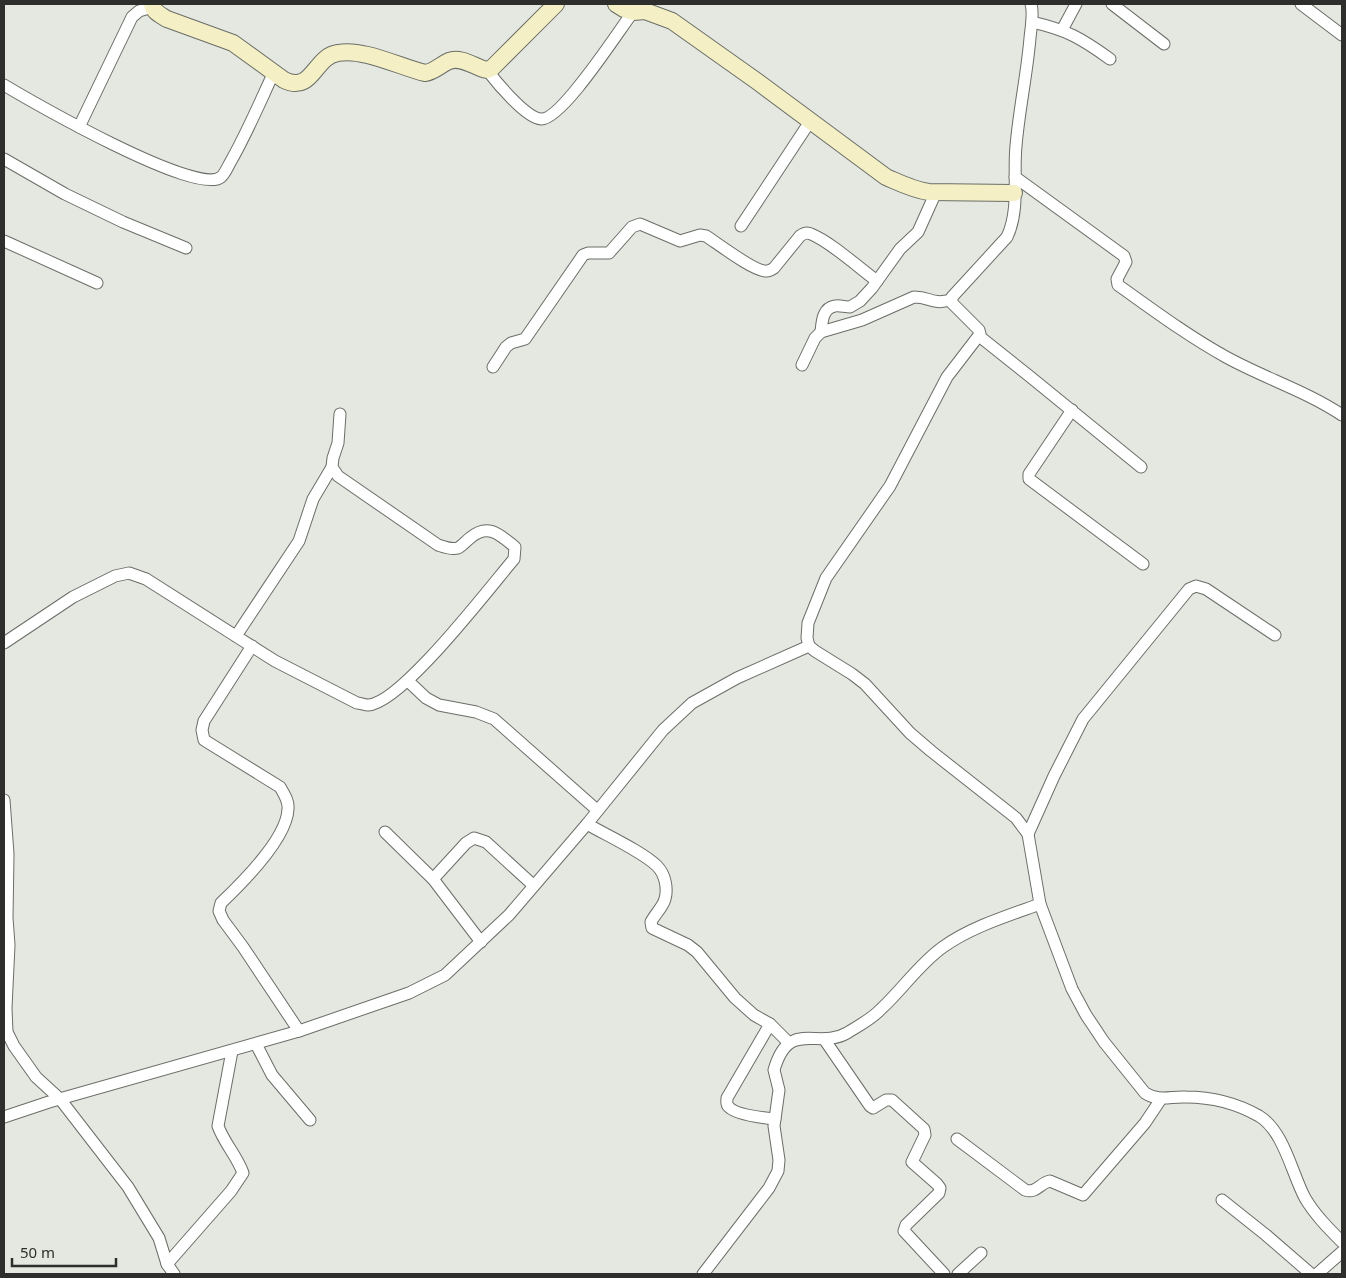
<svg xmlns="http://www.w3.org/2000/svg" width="1346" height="1278" font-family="'Noto Sans',sans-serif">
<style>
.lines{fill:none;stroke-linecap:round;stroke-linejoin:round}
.street-casing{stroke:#6a6e67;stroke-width:13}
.secondary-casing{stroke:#6a6e67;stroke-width:18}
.street{stroke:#fff;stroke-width:11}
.secondary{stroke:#f4efc4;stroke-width:16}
</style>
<rect width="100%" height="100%" fill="#e4e8e1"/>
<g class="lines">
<defs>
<g id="street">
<path d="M1031,4C1034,14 1031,27 1030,38C1027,74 1019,110 1016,146C1013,175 1020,210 1007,237L952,297V303L979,330L980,334L947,377L890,486L826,578L808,623L807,638L809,646L815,651L852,674L865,684L910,733L931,751L1016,818L1028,834L1040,904L1072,989L1086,1015L1104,1042L1145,1093C1159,1102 1171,1096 1186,1097C1212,1097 1236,1103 1259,1116C1284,1131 1292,1174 1305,1198C1315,1215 1329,1229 1342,1242"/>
<polyline points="1112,4 1164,44"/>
<polyline points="1301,4 1342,35"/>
<path d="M1032,22C1067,30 1081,38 1110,59"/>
<polyline points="1062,30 1076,4"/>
<path d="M487,70C497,83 526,118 541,119C562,120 619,30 633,12"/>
<path d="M4,85C32,102 198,197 221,177C225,174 228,166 231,161C247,133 260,102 274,72"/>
<polyline points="79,127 132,17 139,11 152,7"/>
<polyline points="4,159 65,194 123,222 186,248"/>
<path d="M1015,177L1124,256L1126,262L1117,279L1118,285C1153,310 1188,336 1226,357C1264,378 1306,391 1342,415"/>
<polyline points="741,226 811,120"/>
<polyline points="4,241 97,283"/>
<path d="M821,332C822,323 822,308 835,306C839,305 845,307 850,307L860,301L872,288L900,249L918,232L936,192"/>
<polyline points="979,336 1028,375 1141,467"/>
<path d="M802,365L815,338L821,332L862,320L914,297C931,297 931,305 951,300"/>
<path d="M493,367L506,347L511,343L525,339L583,255L588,253H609L632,227L640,224L680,241L700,235L706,236C717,243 756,273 767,271C769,271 771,270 774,268L800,236C804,233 807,232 811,234C831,242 859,268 877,281"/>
<polyline points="1072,410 1029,474 1029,479 1143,564"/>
<polyline points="236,636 299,541 313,499 332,467"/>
<path d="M4,643L73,597L115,576L129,573L146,579L275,661L357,703C360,703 365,705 368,705C401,704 490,587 514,559L515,547C499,534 488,523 470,538C466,541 462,546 458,548C451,550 444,547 438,545L338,476L332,467L333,458L338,443L340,414"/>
<path d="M252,646L204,721L202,730L204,740L280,787C284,794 289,801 288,809C287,838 242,883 221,903L219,911L223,920L243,947L299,1031"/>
<polyline points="408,681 426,698 439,705 476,712 494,719 597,810"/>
<polyline points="4,800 8,854 7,918 9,945 6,1008 7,1032 14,1046 36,1077 60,1099 128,1187 159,1238 167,1264 174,1274"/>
<path d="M587,824C606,835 643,852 657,866C665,874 668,888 665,899C663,907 655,914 651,922L652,928L688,945L697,952L735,998L754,1015L770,1024L789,1043"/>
<polyline points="385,832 433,879 481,942"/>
<polyline points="1028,834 1054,776 1083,719 1189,589 1196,586 1206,589 1275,635"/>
<polyline points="433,879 466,843 474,838 486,842 533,885"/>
<path d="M770,1024L727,1098C727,1101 726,1104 728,1106C734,1115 765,1118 775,1119"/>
<polyline points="824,1039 870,1106 873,1108 886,1100 892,1100 924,1129 925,1135 912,1162 937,1184 940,1188 939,1193 906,1225 904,1231 944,1274"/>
<polyline points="256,1044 272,1075 310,1120"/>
<polyline points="4,1117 49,1102 299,1031 409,993 445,975 509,915 587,824 663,730 692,703 737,678 809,646"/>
<path d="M957,1139L1025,1190C1036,1194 1040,1183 1050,1181L1083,1195L1145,1123L1161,1099"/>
<polyline points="1222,1200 1266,1235 1311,1274"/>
<path d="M167,1264L231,1191L243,1173C237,1156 224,1143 218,1126L232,1051"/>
<path d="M703,1274L769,1188L778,1171L779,1160L774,1126L779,1090L774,1070C789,1018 817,1050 847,1033C858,1026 872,1019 881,1009C902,990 919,964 943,947C971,927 1007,916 1040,904"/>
<polyline points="958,1274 981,1253"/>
<polyline points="1317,1274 1342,1252"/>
</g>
<g id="secondary">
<path d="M152,4C153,12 161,15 167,19L233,43L284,80C313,94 314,56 338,53C363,48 400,67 425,73C434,72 440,65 449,61C462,56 476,68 487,70L492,68L556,4"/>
<path d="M616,4L624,9L633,12L645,11L672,21L758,82L886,177C900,183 913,190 929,192L1014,193"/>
</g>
</defs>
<use href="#street" class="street-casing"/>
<use href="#secondary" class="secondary-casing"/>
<use href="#street" class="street"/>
<use href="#secondary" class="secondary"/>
</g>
<rect width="1346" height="1278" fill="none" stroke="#2e2f2c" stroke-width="10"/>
<path d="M12 1258v8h104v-8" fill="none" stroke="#2e2f2c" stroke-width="2.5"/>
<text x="20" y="1258" font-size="15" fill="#2e2f2c" stroke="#e4e8e1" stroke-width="4" paint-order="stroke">50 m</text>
</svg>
